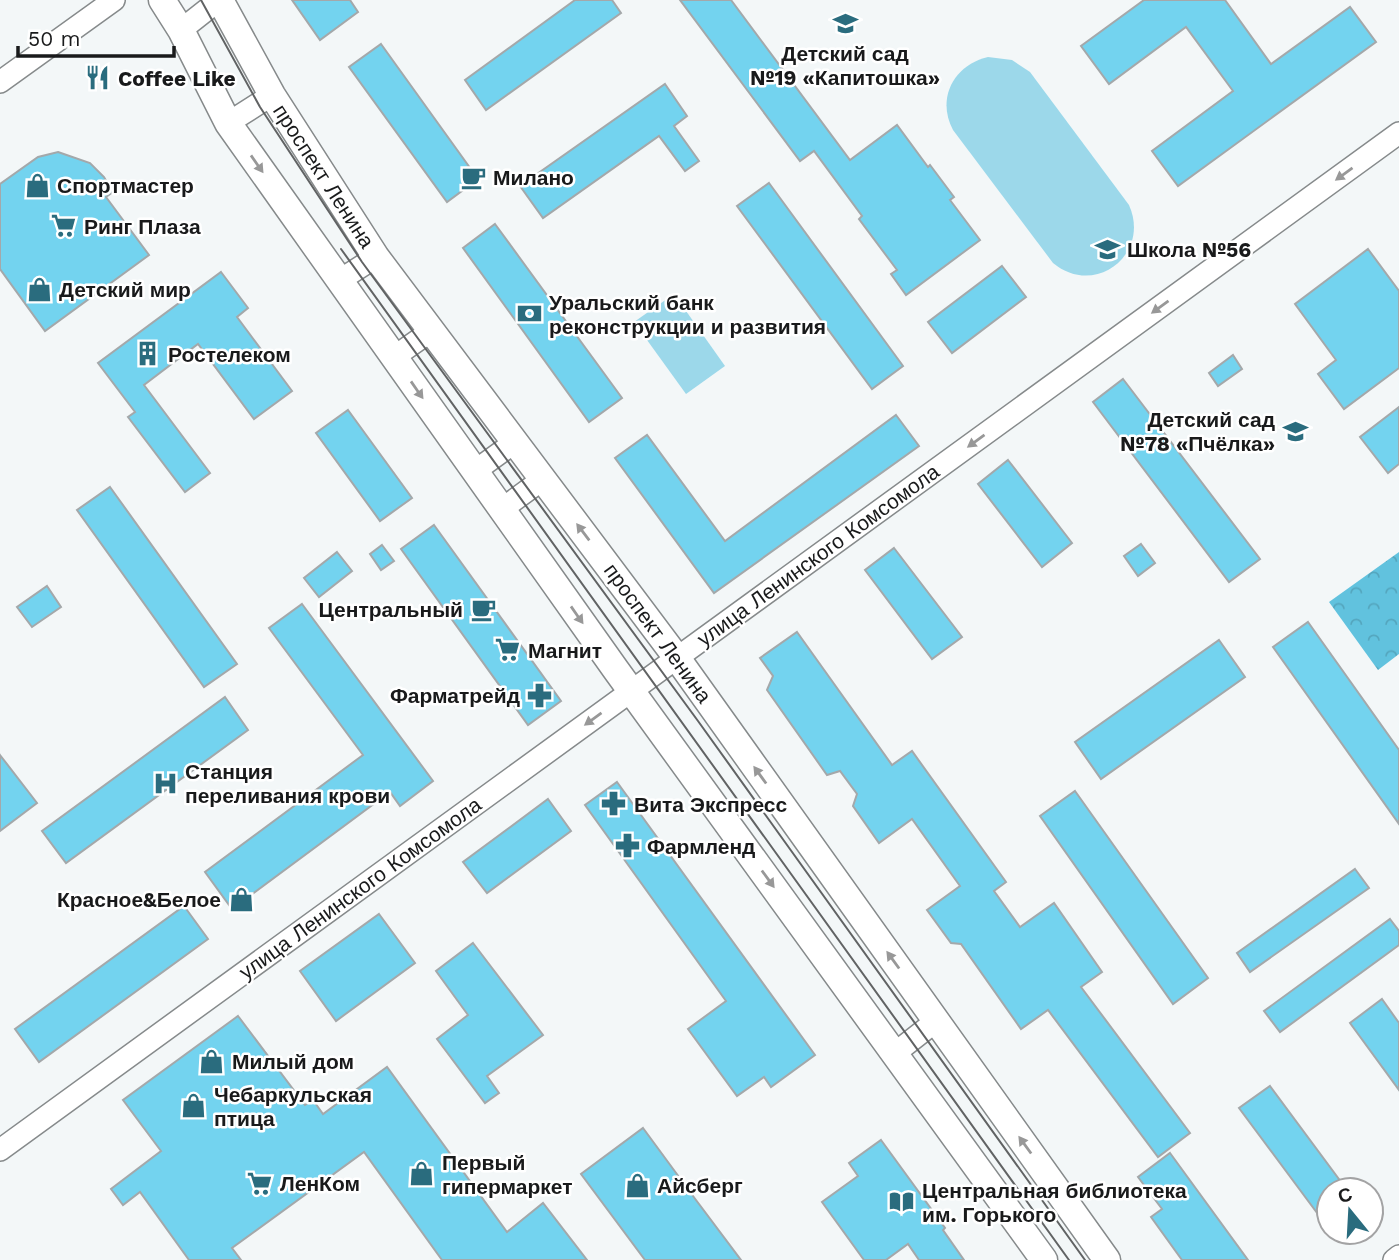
<svg xmlns="http://www.w3.org/2000/svg" width="1399" height="1260" font-family="'Work Sans',sans-serif">
<style>
.forest{fill:url(#forest-crowns)}
.park{fill:#9cd8ea}
.building{fill:#73d3ef;stroke:#a4a8aa;stroke-width:2}
.lines{fill:none;stroke-linecap:round;stroke-linejoin:round}
.minor-casing{stroke:#868a8b;stroke-width:24}
.major-casing{stroke:#868a8b;stroke-width:29}
.minor{stroke:#fff;stroke-width:21}
.major{stroke:#fff;stroke-width:26}
.tram{stroke:#616364;stroke-width:2}
.oneway{fill:#989898}
.labels{text-anchor:middle;dominant-baseline:central;stroke-width:5;stroke-linejoin:round;paint-order:stroke}
.poi-label{font-size:21px;font-weight:bold;fill:#191a1b;stroke:#fff;text-anchor:start}
.street-label{font-size:21px;fill:#191a1b;stroke:#fff}
</style>
<defs>
<pattern id="forest-crowns" width="20" height="18" patternUnits="userSpaceOnUse" patternTransform="scale(1.75)"><rect width="20" height="18" fill="#61c2de"/><path d="M2 6a3 3 0 1 1 6 0M12 15a3 3 0 1 1 6 0" fill="none" stroke="#54a6be"/></pattern>
</defs>
<rect width="100%" height="100%" fill="#f3f7f8"/>
<polygon class="forest" points="1399,552 1399,654 1378,670 1329,602"/>
<g class="park">
<path d="M988,57L1012,60L1030,72L1129,205C1151,254 1095,298 1053,263L953,130C936,98 954,65 988,57Z"/>
<polygon points="674,294 725,366 686,394 634,322"/>
</g>
<g class="building">
<polygon points="292,0 350,0 358,12 320,40"/>
<polygon points="575,0 612,0 621,13 486,110 465,80"/>
<polygon points="680,0 731,0 850,160 897,125 928,167 930,165 954,197 950,200 980,240 906,295 891,274 897,270 859,219 862,216 814,151 800,161"/>
<polygon points="1144,0 1225,0 1271,64 1350,7 1376,42 1178,186 1152,151 1233,91 1186,27 1109,84 1081,46"/>
<polygon points="381,44 478,179 447,202 349,67"/>
<polygon points="665,84 687,116 674,126 699,161 685,171 659,136 543,218 520,186"/>
<polygon points="58,152 90,163 104,177 113,192 106,197 149,255 45,331 0,269 0,184 38,157"/>
<polygon points="769,183 903,366 872,389 737,206"/>
<polygon points="495,224 622,398 589,422 463,248"/>
<polygon points="1368,249 1399,291 1399,368 1344,409 1318,374 1336,360 1295,304"/>
<polygon points="1002,266 1026,297 952,353 928,322"/>
<polygon points="221,272 248,308 237,317 292,391 254,419 198,344 144,385 210,473 185,492 128,417 135,412 98,363"/>
<polygon points="1233,355 1242,369 1218,386 1209,373"/>
<polygon points="1123,379 1260,559 1229,582 1093,402"/>
<polygon points="1399,407 1399,464 1388,473 1360,437"/>
<polygon points="348,410 412,498 380,521 316,433"/>
<polygon points="896,415 919,446 714,593 615,458 647,435 725,541"/>
<polygon points="1008,460 1072,543 1042,567 978,484"/>
<polygon points="110,487 237,664 204,687 77,510"/>
<polygon points="434,525 561,701 528,725 401,549"/>
<polygon points="1141,544 1155,563 1138,576 1124,556"/>
<polygon points="382,545 394,561 381,570 370,554"/>
<polygon points="894,548 962,637 932,659 865,570"/>
<polygon points="337,552 352,571 319,597 304,578"/>
<polygon points="47,586 61,607 32,627 17,607"/>
<polygon points="302,604 433,781 400,806 390,792 232,909 205,872 363,755 269,628"/>
<polygon points="1308,622 1399,750 1399,824 1273,647"/>
<polygon points="797,632 892,765 912,751 1006,882 994,891 1020,927 1054,903 1102,972 1081,987 1190,1133 1158,1157 1048,1010 1021,1029 961,944 951,943 927,910 960,886 912,819 879,843 853,806 857,794 840,771 827,775 767,690 773,676 760,658"/>
<polygon points="1219,640 1245,677 1101,779 1075,742"/>
<polygon points="225,697 248,730 66,863 42,831"/>
<polygon points="0,755 37,803 0,831"/>
<polygon points="617,782 815,1055 771,1087 764,1077 737,1096 688,1029 726,1001 585,805"/>
<polygon points="1075,791 1208,978 1173,1004 1040,816"/>
<polygon points="548,799 571,831 487,893 463,862"/>
<polygon points="1355,869 1369,888 1250,972 1237,953"/>
<polygon points="184,906 208,939 39,1062 15,1029"/>
<polygon points="379,914 415,963 336,1021 300,971"/>
<polygon points="1390,919 1399,931 1399,945 1280,1032 1264,1011"/>
<polygon points="473,943 543,1035 487,1076 499,1093 485,1103 437,1039 468,1015 436,971"/>
<polygon points="1382,999 1399,1023 1399,1090 1350,1023"/>
<polygon points="238,1016 305,1105 313,1100 323,1114 387,1067 507,1232 543,1203 587,1260 442,1260 364,1152 232,1248 241,1260 189,1260 140,1192 123,1205 111,1189 161,1151 123,1100"/>
<polygon points="1270,1086 1347,1190 1329,1190 1329,1229 1239,1108"/>
<polygon points="643,1128 693,1196 741,1260 645,1260 581,1174"/>
<polygon points="881,1140 945,1228 943,1230 964,1260 919,1260 908,1244 886,1260 864,1260 822,1202 858,1176 849,1163"/>
<polygon points="1170,1153 1248,1260 1182,1260 1151,1217 1162,1209 1138,1177"/>
</g>
<g class="lines">
<defs>
<g id="minor">
<polyline points="181,30 219,0"/>
<polyline points="0,82 114,0"/>
<polyline points="228,123 272,95"/>
<polyline points="340,280 376,257"/>
<polyline points="394,357 431,331"/>
<polyline points="475,471 515,442"/>
<polyline points="502,509 543,479"/>
<polyline points="894,1054 936,1021"/>
<polyline points="0,1150 1399,133"/>
<polyline points="1394,1260 1399,1256"/>
</g>
<g id="major">
<polyline points="162,0 181,30 228,123 616,670 1044,1260"/>
<polyline points="220,0 272,95 376,257 677,658 1107,1260"/>
</g>
</defs>
<use href="#minor" class="minor-casing"/>
<use href="#major" class="major-casing"/>
<use href="#minor" class="minor"/>
<use href="#major" class="major"/>
<g class="tram">
<polyline points="201,0 260,107 362,262 698,721 1085,1260"/>
<polyline points="341,249 1069,1260"/>
</g>
</g>
<defs><path id="oneway-solid" d="M-6-.8H1V-3.2L6.5 0L1 3.2V.8H-6Z" transform="scale(1.75)"/></defs>
<g class="oneway">
<use href="#oneway-solid" transform="translate(257 164) rotate(55)"/>
<use href="#oneway-solid" transform="translate(1344 174) rotate(144)"/>
<use href="#oneway-solid" transform="translate(1160 307) rotate(144)"/>
<use href="#oneway-solid" transform="translate(417 390) rotate(55)"/>
<use href="#oneway-solid" transform="translate(976 441) rotate(144)"/>
<use href="#oneway-solid" transform="translate(583 532) rotate(-127)"/>
<use href="#oneway-solid" transform="translate(577 615) rotate(55)"/>
<use href="#oneway-solid" transform="translate(593 719) rotate(144)"/>
<use href="#oneway-solid" transform="translate(760 775) rotate(-126)"/>
<use href="#oneway-solid" transform="translate(768 879) rotate(54)"/>
<use href="#oneway-solid" transform="translate(893 960) rotate(-126)"/>
<use href="#oneway-solid" transform="translate(1025 1145) rotate(-126)"/>
</g>
<defs>
<symbol id="school-bare" viewBox="-9 -9 18 18"><path d="M0-5L7-2L0 1L-7-2ZM-4 1L0 2.5L4 1V4Q0 6-4 4Z" fill="#2a6c7e" stroke="#fff" stroke-width="2.5" paint-order="stroke"/></symbol>
<symbol id="restaurant-bare" viewBox="-9 -9 18 18"><path d="M-5-6h1v4h1v-4h1v4h1v-4h1v5L-1.5 .5V6h-2V.5L-5-1ZM5-6V6H3V1.5H1.5Q1.5-4 5-6Z" fill="#2a6c7e" stroke="#fff" stroke-width="2.5" paint-order="stroke"/></symbol>
<symbol id="cafe-bare" viewBox="-9 -9 18 18"><path d="M-5.5-4.5H6V0H3Q3 3.5 0 3.5H-2.5Q-5.5 3.5-5.5 0ZM3-3.2v2h1.7v-2ZM-6 4.5H4V6H-6Z" fill="#2a6c7e" stroke="#fff" stroke-width="2.5" paint-order="stroke"/></symbol>
<symbol id="shop-bare" viewBox="-9 -9 18 18"><path d="M-5-2.5h2.3a2.7 3.5 0 0 1 5.4 0H5L5.5 6h-11ZM-1.5-2.5h3a1.5 2.3 0 0 0-3 0Z" fill="#2a6c7e" stroke="#fff" stroke-width="2.5" paint-order="stroke"/></symbol>
<symbol id="supermarket-bare" viewBox="-9 -9 18 18"><path d="M-6-5.5h2.5l.6 2H6L4.5 2H-2.5L-4.4-4H-6ZM-1.5 3.2a1.3 1.3 0 1 0 .1 0ZM3 3.2a1.3 1.3 0 1 0 .1 0Z" fill="#2a6c7e" stroke="#fff" stroke-width="2.5" paint-order="stroke"/></symbol>
<symbol id="bank-bare" viewBox="-9 -9 18 18"><path d="M-6-4H6V4H-6ZM0-2.3a2.3 2.3 0 1 0 0 4.6a2.3 2.3 0 1 0 0-4.6Z" fill="#2a6c7e" stroke="#fff" stroke-width="2.5" paint-order="stroke"/></symbol>
<symbol id="building-bare" viewBox="-9 -9 18 18"><path d="M-4-6H4V6H1V3H-1V6H-4ZM-2.5-4.3h1.7v1.8h-1.7ZM.8-4.3h1.7v1.8H.8ZM-2.5-1h1.7V.8h-1.7ZM.8-1h1.7V.8H.8Z" fill="#2a6c7e" stroke="#fff" stroke-width="2.5" paint-order="stroke"/></symbol>
<symbol id="pharmacy-bare" viewBox="-9 -9 18 18"><path d="M-2-6h4v4h4v4h-4v4h-4v-4h-4v-4h4Z" fill="#2a6c7e" stroke="#fff" stroke-width="2.5" paint-order="stroke"/></symbol>
<symbol id="hospital-bare" viewBox="-9 -9 18 18"><path d="M-5-5h3v3.5h4V-5h3V5h-3V1.5h-4V5h-3Z" fill="#2a6c7e" stroke="#fff" stroke-width="2.5" paint-order="stroke"/></symbol>
<symbol id="library-bare" viewBox="-9 -9 18 18"><path d="M-6-4Q-3-5.5-.7-3.5V5Q-3 3-6 4ZM6-4Q3-5.5 .7-3.5V5Q3 3 6 4Z" fill="#2a6c7e" stroke="#fff" stroke-width="2.5" paint-order="stroke"/></symbol>
</defs>
<g fill-rule="evenodd">
<use href="#school-bare" x="828" y="6" width="35" height="35"/>
<use href="#restaurant-bare" x="80" y="60" width="35" height="35"/>
<use href="#cafe-bare" x="456" y="160" width="35" height="35"/>
<use href="#shop-bare" x="20" y="168" width="35" height="35"/>
<use href="#supermarket-bare" x="46" y="208" width="35" height="35"/>
<use href="#school-bare" x="1090" y="232" width="35" height="35"/>
<use href="#shop-bare" x="22" y="272" width="35" height="35"/>
<use href="#bank-bare" x="512" y="296" width="35" height="35"/>
<use href="#building-bare" x="130" y="336" width="35" height="35"/>
<use href="#school-bare" x="1278" y="414" width="35" height="35"/>
<use href="#cafe-bare" x="466" y="592" width="35" height="35"/>
<use href="#supermarket-bare" x="490" y="632" width="35" height="35"/>
<use href="#pharmacy-bare" x="522" y="678" width="35" height="35"/>
<use href="#hospital-bare" x="148" y="766" width="35" height="35"/>
<use href="#pharmacy-bare" x="596" y="786" width="35" height="35"/>
<use href="#pharmacy-bare" x="610" y="828" width="35" height="35"/>
<use href="#shop-bare" x="224" y="882" width="35" height="35"/>
<use href="#shop-bare" x="194" y="1044" width="35" height="35"/>
<use href="#shop-bare" x="176" y="1088" width="35" height="35"/>
<use href="#shop-bare" x="404" y="1156" width="35" height="35"/>
<use href="#supermarket-bare" x="242" y="1166" width="35" height="35"/>
<use href="#shop-bare" x="620" y="1168" width="35" height="35"/>
<use href="#library-bare" x="884" y="1184" width="35" height="35"/>
</g>
<g class="labels">
<g class="poi-label">
<text x="845" y="53" text-anchor="middle">Детский сад<tspan x="845" dy="24">№19 «Капитошка»</tspan></text>
<text x="118" y="78">Coffee Like</text>
<text x="493" y="177">Милано</text>
<text x="57" y="185">Спортмастер</text>
<text x="84" y="226">Ринг Плаза</text>
<text x="1127" y="249">Школа №56</text>
<text x="59" y="289">Детский мир</text>
<text x="549" y="302">Уральский банк<tspan x="549" dy="24">реконструкции и развития</tspan></text>
<text x="168" y="354">Ростелеком</text>
<text x="1275" y="419" text-anchor="end">Детский сад<tspan x="1275" dy="24">№78 «Пчёлка»</tspan></text>
<text x="463" y="609" text-anchor="end">Центральный</text>
<text x="528" y="650">Магнит</text>
<text x="520" y="695" text-anchor="end">Фарматрейд</text>
<text x="185" y="771">Станция<tspan x="185" dy="24">переливания крови</tspan></text>
<text x="634" y="804">Вита Экспресс</text>
<text x="647" y="846">Фармленд</text>
<text x="221" y="899" text-anchor="end">Красное&amp;Белое</text>
<text x="232" y="1061">Милый дом</text>
<text x="214" y="1094">Чебаркульская<tspan x="214" dy="24">птица</tspan></text>
<text x="442" y="1162">Первый<tspan x="442" dy="24">гипермаркет</tspan></text>
<text x="280" y="1183">ЛенКом</text>
<text x="657" y="1185">Айсберг</text>
<text x="922" y="1190">Центральная библиотека<tspan x="922" dy="24">им. Горького</tspan></text>
</g>
<g class="street-label">
<text transform="translate(324 176) rotate(57)">проспект Ленина</text>
<text transform="translate(818 555) rotate(-36)">улица Ленинского Комсомола</text>
<text transform="translate(658 633) rotate(54)">проспект Ленина</text>
<text transform="translate(360 888) rotate(-36)">улица Ленинского Комсомола</text>
</g>
</g>
<g transform="translate(1350 1211) rotate(342)"><circle r="33" fill="#ffffff" stroke="#a3a3a4" stroke-width="2"/>
<path d="M0-5L12 26L0 18L-12 26Z" fill="#2a6c7e"/>
<text y="-10" font-size="19" font-weight="bold" text-anchor="middle" fill="#191a1b">С</text>
</g>
<path d="M18 46v10h156v-10" fill="none" stroke="#191a1b" stroke-width="3.5"/>
<text x="28" y="46" font-size="21" fill="#191a1b" stroke="#ffffff" stroke-width="5" paint-order="stroke">50 m</text>
</svg>
